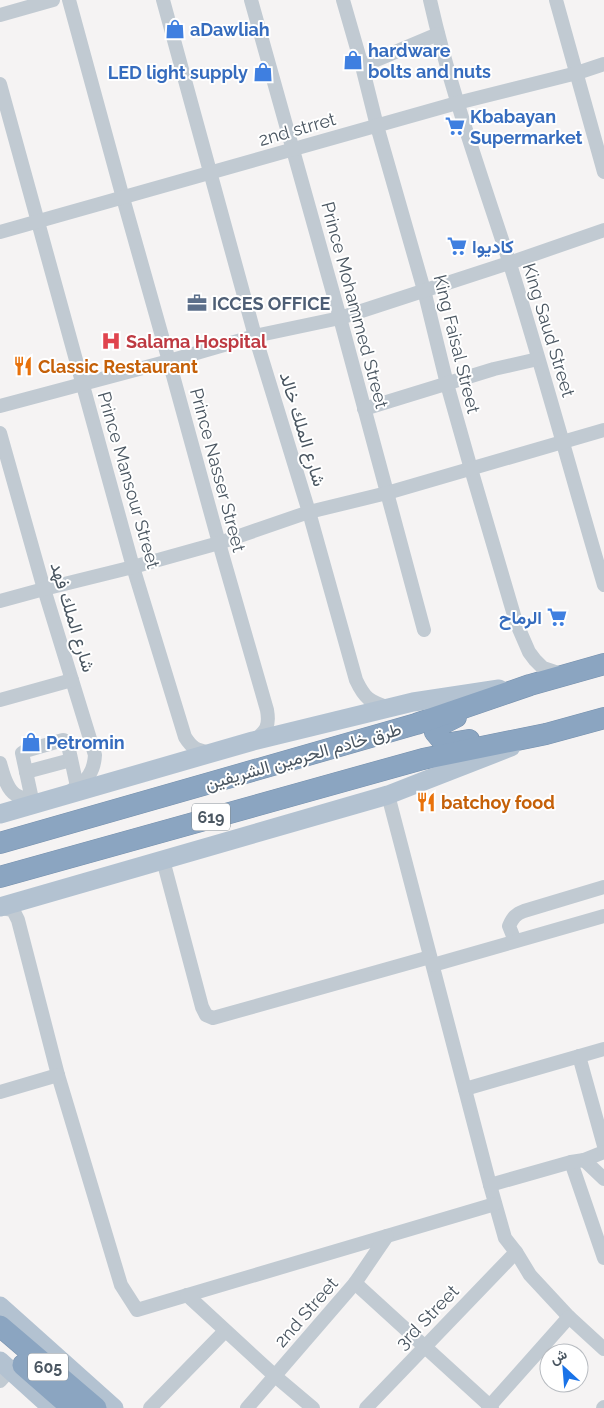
<svg xmlns="http://www.w3.org/2000/svg" width="604" height="1408" font-family="Raleway,Vazirmatn,sans-serif">
<style>
.lines{fill:none;stroke-linecap:round;stroke-linejoin:round}
.highway-casing{stroke:#7690ad;stroke-width:22}
.minor{stroke:#c1cad2;stroke-width:14}
.major{stroke:#b3c2d1;stroke-width:19}
.highway{stroke:#8ba5c1;stroke-width:21}
.labels{text-anchor:middle;dominant-baseline:central;stroke-width:4;stroke-linejoin:round;paint-order:stroke}
.shield{fill:#fff;stroke:#808990;stroke-width:1}
.shield-label{font-size:16px;font-weight:bold;fill:#4a5661}
.shop-label{font-size:18px;font-weight:bold;fill:#366cbe;stroke:#fff;text-anchor:start}
.street-label{font-size:18px;fill:#4a5661;stroke:#fff}
.service-label{font-size:18px;font-weight:bold;fill:#4e5e75;stroke:#fff;text-anchor:start}
.health-label{font-size:18px;font-weight:bold;fill:#be3a42;stroke:#fff;text-anchor:start}
.food-label{font-size:18px;font-weight:bold;fill:#c56008;stroke:#fff;text-anchor:start}
</style>
<rect width="100%" height="100%" fill="#f5f3f3"/>
<g class="lines">
<defs>
<g id="highway">
<polyline points="456,717 438,726 435,732 445,744 469,740"/>
<polyline points="0,843 416,724 530,685 604,664"/>
<polyline points="0,877 423,759 546,734 604,718"/>
<polyline points="0,1326 96,1408"/>
<polyline points="23,1365 72,1408"/>
</g>
</defs>
<use href="#highway" class="highway-casing"/>
<g class="minor">
<path d="M69,0L123,198L169,361L219,543L267,710C270,727 266,731 254,741"/>
<path d="M163,0L255,336L309,512L356,680C365,699 369,701 389,708"/>
<polyline points="251,0 340,318 424,630"/>
<polyline points="343,0 362,66 377,126 424,290 447,384 471,469 516,622 529,652 535,660 543,668 564,675"/>
<path d="M430,0C450,89 481,175 509,261C543,369 572,477 604,585"/>
<polyline points="556,0 604,172"/>
<polyline points="0,15 53,0"/>
<polyline points="362,66 438,34"/>
<path d="M0,84L133,567L185,737C193,750 198,750 212,753"/>
<polyline points="0,232 457,103 577,73 604,64"/>
<polyline points="0,406 169,361 255,336 340,318 509,263 604,230"/>
<polyline points="364,409 494,369 538,359"/>
<path d="M0,433L44,589L95,755C94,772 87,781 73,789"/>
<polyline points="0,601 44,589 133,567 219,543 309,512 387,493 604,430"/>
<polyline points="0,700 72,680"/>
<path d="M0,763C3,773 6,789 16,795C23,799 32,800 40,802"/>
<polyline points="26,772 71,760"/>
<polyline points="388,795 490,1185 505,1238 516,1252 530,1275 569,1317 604,1349"/>
<polyline points="33,804 22,753 25,751 63,740 66,741 68,745 78,791"/>
<polyline points="163,860 202,1007 206,1015 213,1018 430,957"/>
<polyline points="0,908 13,910 18,920 58,1075 121,1285 137,1310 495,1204"/>
<path d="M515,941L509,926C513,917 516,914 524,911L604,887"/>
<polyline points="433,965 604,916"/>
<polyline points="579,1056 604,1146"/>
<polyline points="465,1089 604,1049"/>
<polyline points="0,1092 58,1075"/>
<polyline points="584,1160 604,1179"/>
<polyline points="571,1162 604,1258"/>
<polyline points="490,1185 571,1162 584,1160 604,1152"/>
<polyline points="355,1283 492,1408"/>
<polyline points="187,1295 275,1376 313,1408"/>
<polyline points="0,1381 10,1370"/>
<polyline points="150,1408 225,1331"/>
<polyline points="247,1408 355,1283 387,1236"/>
<polyline points="366,1408 516,1252"/>
<polyline points="488,1408 569,1317"/>
<polyline points="603,1408 604,1407"/>
</g>
<g class="major">
<polyline points="0,814 253,741 413,702 499,689"/>
<polyline points="0,907 388,795 511,747"/>
<polyline points="0,1306 114,1408"/>
<polyline points="0,1361 52,1408"/>
</g>
<use href="#highway" class="highway"/>
</g>
<defs>
<symbol id="shop-bare" viewBox="-9 -9 18 18"><path d="M-5-2.5h2.3a2.7 3.5 0 0 1 5.4 0H5L5.5 6h-11ZM-1.5-2.5h3a1.5 2.3 0 0 0-3 0Z" fill="#3f7fe0" stroke="#fff" stroke-width="2.5" paint-order="stroke"/></symbol>
<symbol id="supermarket-bare" viewBox="-9 -9 18 18"><path d="M-6-5.5h2.5l.6 2H6L4.5 2H-2.5L-4.4-4H-6ZM-1.5 3.2a1.3 1.3 0 1 0 .1 0ZM3 3.2a1.3 1.3 0 1 0 .1 0Z" fill="#3f7fe0" stroke="#fff" stroke-width="2.5" paint-order="stroke"/></symbol>
<symbol id="office-bare" viewBox="-9 -9 18 18"><path d="M-6-3h4V-5.5h4V-3h4V5H-6ZM-1-4.5V-3h2v-1.5ZM-6 0V1H6V0Z" fill="#5c6f8a" stroke="#fff" stroke-width="2.5" paint-order="stroke"/></symbol>
<symbol id="hospital-bare" viewBox="-9 -9 18 18"><path d="M-5-5h3v3.5h4V-5h3V5h-3V1.5h-4V5h-3Z" fill="#e0444e" stroke="#fff" stroke-width="2.5" paint-order="stroke"/></symbol>
<symbol id="restaurant-bare" viewBox="-9 -9 18 18"><path d="M-5-6h1v4h1v-4h1v4h1v-4h1v5L-1.5 .5V6h-2V.5L-5-1ZM5-6V6H3V1.5H1.5Q1.5-4 5-6Z" fill="#e8710a" stroke="#fff" stroke-width="2.5" paint-order="stroke"/></symbol>
</defs>
<g fill-rule="evenodd">
<use href="#shop-bare" x="161" y="15" width="28" height="28"/>
<use href="#shop-bare" x="339" y="46" width="28" height="28"/>
<use href="#shop-bare" x="249" y="58" width="28" height="28"/>
<use href="#supermarket-bare" x="441" y="112" width="28" height="28"/>
<use href="#supermarket-bare" x="443" y="232" width="28" height="28"/>
<use href="#office-bare" x="183" y="289" width="28" height="28"/>
<use href="#hospital-bare" x="97" y="327" width="28" height="28"/>
<use href="#restaurant-bare" x="9" y="352" width="28" height="28"/>
<use href="#supermarket-bare" x="543" y="603" width="28" height="28"/>
<use href="#shop-bare" x="17" y="728" width="28" height="28"/>
<use href="#restaurant-bare" x="412" y="788" width="28" height="28"/>
</g>
<g class="labels">
<g class="shield">
<rect x="192" y="803.5" width="38" height="27" rx="4"/>
<rect x="28" y="1353.5" width="40" height="27" rx="4"/>
</g>
<g class="shield-label">
<text x="211" y="817">619</text>
<text x="48" y="1367">605</text>
</g>
<g class="shop-label">
<text x="190" y="29">aDawliah</text>
<text x="368" y="50">hardware<tspan x="368" dy="21">bolts and nuts</tspan></text>
<text x="248" y="72" text-anchor="end">LED light supply</text>
<text x="470" y="116">Kbabayan<tspan x="470" dy="21">Supermarket</tspan></text>
<text x="472" y="246">كاديوا</text>
<text x="542" y="617" text-anchor="end">الرماح</text>
<text x="46" y="742">Petromin</text>
</g>
<g class="street-label">
<text transform="translate(297 129) rotate(-16)">2nd strret</text>
<text transform="translate(355 305) rotate(75)">Prince Mohammed Street</text>
<text transform="translate(549 330) rotate(73)">King Saud Street</text>
<text transform="translate(457 344) rotate(76)">King Faisal Street</text>
<text transform="translate(303 429) rotate(73)">شارع الملك خالد</text>
<text transform="translate(218 470) rotate(75)">Prince Nasser Street</text>
<text transform="translate(129 480) rotate(74)">Prince Mansour Street</text>
<text transform="translate(73 617) rotate(73)">شارع الملك فهد</text>
<text transform="translate(303 756) rotate(-16)">طرق خادم الحرمين الشريفين</text>
<text transform="translate(306 1312) rotate(-49)">2nd Street</text>
<text transform="translate(427 1317) rotate(-46)">3rd Street</text>
</g>
<g class="service-label">
<text x="212" y="303">ICCES OFFICE</text>
</g>
<g class="health-label">
<text x="126" y="341">Salama Hospital</text>
</g>
<g class="food-label">
<text x="38" y="366">Classic Restaurant</text>
<text x="441" y="802">batchoy food</text>
</g>
</g>
<g transform="translate(564 1368) rotate(334)"><circle r="24" fill="#ffffff" stroke="#b7bbc0"/>
<path d="M0-4L9 19L0 12L-9 19Z" fill="#1a73e8"/>
<text y="-8" font-size="14" font-weight="bold" text-anchor="middle" fill="#4a5661">ش</text>
</g>
</svg>
